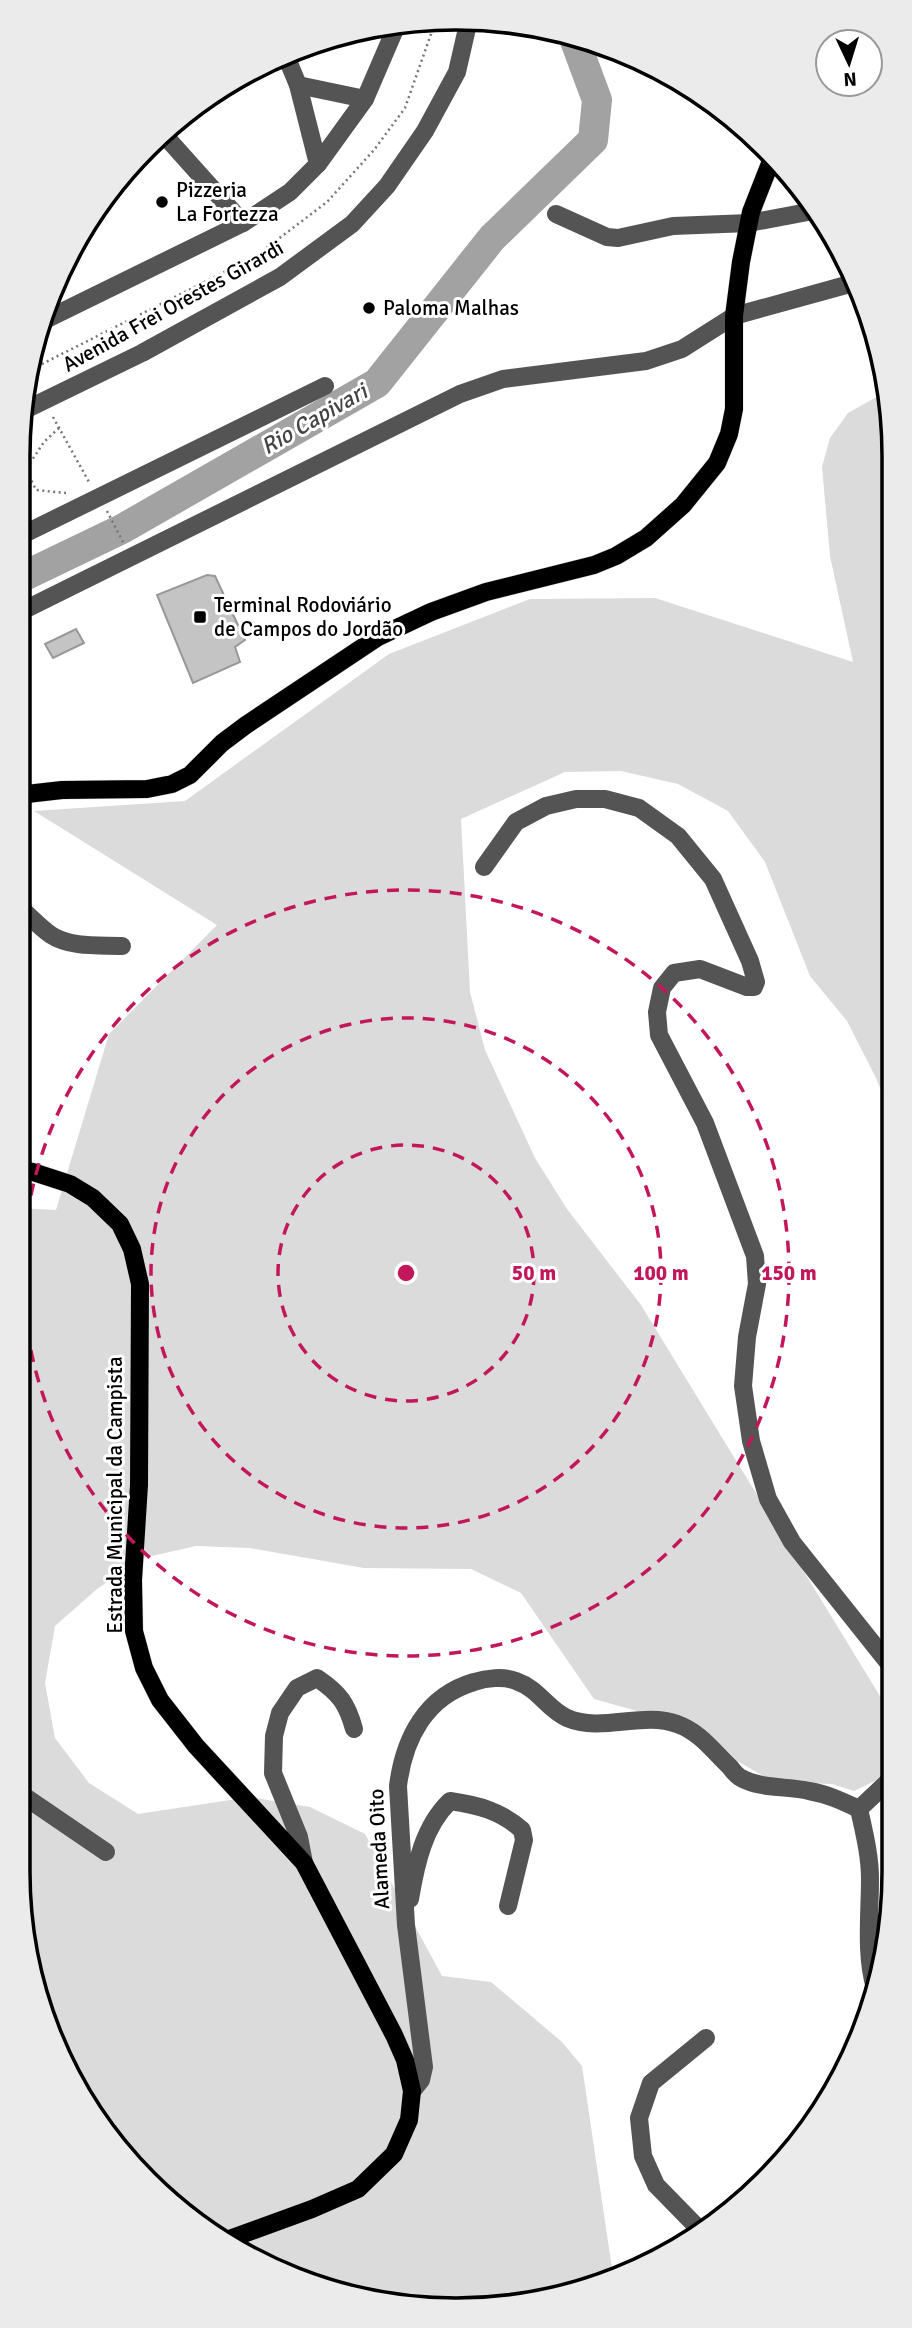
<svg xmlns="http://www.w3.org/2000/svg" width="912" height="2328" font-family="Signika,sans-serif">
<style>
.green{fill:#dbdbdb}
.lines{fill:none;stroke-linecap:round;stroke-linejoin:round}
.river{stroke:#a2a2a2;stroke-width:30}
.building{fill:#c4c4c4;stroke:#989898;stroke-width:2}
.major-casing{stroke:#dbdbdb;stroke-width:19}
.path{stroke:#767676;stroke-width:2.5;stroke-dasharray:2 3.5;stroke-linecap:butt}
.minor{stroke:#545454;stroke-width:18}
.major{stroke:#000;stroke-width:18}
.ring{fill:none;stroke:#c2185b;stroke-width:3.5;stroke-dasharray:12 9}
.poi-dot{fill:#000;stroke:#fff;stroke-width:2.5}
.labels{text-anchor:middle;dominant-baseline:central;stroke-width:6;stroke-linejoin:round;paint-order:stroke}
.poi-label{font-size:21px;fill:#000;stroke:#fff;text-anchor:start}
.street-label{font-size:21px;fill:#000;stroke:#fff}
.water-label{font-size:23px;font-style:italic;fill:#434343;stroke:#fff}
.rim{fill:none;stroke:#000;stroke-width:3.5}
.centre{fill:#c2185b;stroke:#fff;stroke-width:3.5}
.ring-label{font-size:21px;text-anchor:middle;font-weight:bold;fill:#c2185b;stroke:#fff;stroke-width:6;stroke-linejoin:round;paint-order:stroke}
</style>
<rect width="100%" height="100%" fill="#fff"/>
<polygon class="green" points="889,390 891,398 893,1120 876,1078 847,1021 810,976 765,862 728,811 678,784 621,771 565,772 461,819 470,992 485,1050 535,1158 567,1209 641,1305 894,1719 894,1765 875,1781 854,1791 832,1784 774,1782 725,1754 688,1719 637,1711 594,1699 521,1593 471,1569 364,1568 250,1548 196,1546 143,1558 97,1589 55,1626 45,1683 55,1738 89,1783 138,1814 250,1797 310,1807 365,1834 442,1976 491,1982 562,2042 582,2066 613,2275 541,2302 398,2307 237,2252 126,2161 41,2013 18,1872 18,1208 56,1210 109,1034 217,925 34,811 185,801 389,654 530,599 655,598 853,662 830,556 822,467 830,438 848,413"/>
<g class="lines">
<polyline class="river" points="18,579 122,529 377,383 492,238 593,140 597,100 574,38"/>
</g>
<g class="building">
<polygon points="207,575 215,576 245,640 235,647 240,662 193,683 157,595"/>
<polygon points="76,629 84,643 53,658 45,644"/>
</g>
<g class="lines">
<defs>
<g id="major">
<polyline points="18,795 62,790 147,789 172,784 190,775 222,743 246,725 378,637 431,612 486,592 594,565 616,556 646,538 683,505 717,463 729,434 734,409 734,316 741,262 751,212 773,156"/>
<polyline points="18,1170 33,1172 70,1184 93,1198 120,1224 132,1249 140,1284 139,1485 133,1580 134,1631 144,1668 160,1700 196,1746 304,1863 394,2035 405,2060 412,2091 409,2120 394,2154 358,2189 312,2209 224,2241"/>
</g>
</defs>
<use href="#major" class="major-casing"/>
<g class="path">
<polyline points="32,369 256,256 327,202 374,150 405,108 431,34 433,19"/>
<polyline points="53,417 89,482"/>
<polyline points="59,428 44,442 26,469 36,490 66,493"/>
<polyline points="107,511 123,542"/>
</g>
<g class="minor">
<polyline points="286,56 298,85 318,164"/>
<polyline points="298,85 365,99"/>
<polyline points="166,137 243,223"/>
<polyline points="556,214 607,237 618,238 673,226 749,223 813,211"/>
<polyline points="39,323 243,223 290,192 318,164 365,99 396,27"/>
<polyline points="25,410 142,353 280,277 352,224 387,186 425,131 457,72 468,24"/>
<polyline points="18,537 325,386"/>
<polyline points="18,613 460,394 503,379 646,361 682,349 734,316 857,282"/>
<polyline points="484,867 516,822 546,806 576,799 605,799 639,808 678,836 713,879 750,961 756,982 754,987 747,987 700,969 674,973 662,988 657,1012 659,1035 705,1123 755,1256 757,1284 747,1337 743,1386 751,1441 768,1499 792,1542 894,1670"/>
<path d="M18,906C29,915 39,927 51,935C71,948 100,945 122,946"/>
<polyline points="18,1792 106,1852"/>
<path d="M859,1809C864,1832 870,1855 870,1879C870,1914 865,1954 875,1988"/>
<polyline points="859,1809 894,1776"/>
<path d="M304,1863L299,1837L273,1773L274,1736L280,1713L297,1688L317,1678C339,1693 347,1703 354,1729"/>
<path d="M410,1899C416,1863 424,1826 450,1801C478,1805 501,1811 522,1830L524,1840L508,1906"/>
<path d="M412,2091L421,2080L424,2067L406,1925L398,1786C404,1738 426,1696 474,1682C486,1678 504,1676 516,1681C539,1689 547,1709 567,1718C602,1733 643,1711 677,1724C700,1732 713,1751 730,1767C733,1771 737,1776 741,1778C761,1789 788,1786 809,1791C827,1794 842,1801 859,1809"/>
<polyline points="700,2230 656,2185 643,2156 639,2118 651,2083 706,2038"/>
</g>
<use href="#major" class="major"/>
</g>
<g class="ring">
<circle cx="406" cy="1273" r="128"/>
<circle cx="406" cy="1273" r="255"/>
<circle cx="406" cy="1273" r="383"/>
</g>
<g class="poi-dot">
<circle cx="162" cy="202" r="7"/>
<circle cx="369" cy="308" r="7"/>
<rect x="193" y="610" width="14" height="14" rx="3.5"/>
</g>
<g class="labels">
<g class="poi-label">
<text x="176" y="190">Pizzeria<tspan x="176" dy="24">La Fortezza</tspan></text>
<text x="383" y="308">Paloma Malhas</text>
<text x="214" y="605">Terminal Rodoviário<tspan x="214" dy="24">de Campos do Jordão</tspan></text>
</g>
<g class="street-label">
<text transform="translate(173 306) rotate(-29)">Avenida Frei Orestes Girardi</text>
<text transform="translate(115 1495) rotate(-90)">Estrada Municipal da Campista</text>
<text transform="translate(379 1849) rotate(-93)">Alameda Oito</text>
</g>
<g class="water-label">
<text transform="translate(314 419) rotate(-30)">Rio Capivari</text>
</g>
</g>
<path d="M0 0H912V2328H0ZM456 30H456A426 426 0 0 1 882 456V1872A426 426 0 0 1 456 2298H456A426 426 0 0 1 30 1872V456A426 426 0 0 1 456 30Z" fill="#ebebeb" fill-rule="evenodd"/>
<path class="rim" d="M456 30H456A426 426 0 0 1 882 456V1872A426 426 0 0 1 456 2298H456A426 426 0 0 1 30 1872V456A426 426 0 0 1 456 30Z"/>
<circle cx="406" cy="1273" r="10" class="centre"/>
<g class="ring-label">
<text x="534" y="1280">50 m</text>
<text x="661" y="1280">100 m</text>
<text x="789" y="1280">150 m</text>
</g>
<g transform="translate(849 63) rotate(176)"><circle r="33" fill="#ffffff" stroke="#999999" stroke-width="2"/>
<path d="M0-5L12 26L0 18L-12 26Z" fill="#000000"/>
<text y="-10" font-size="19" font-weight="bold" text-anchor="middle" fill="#000000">N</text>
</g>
</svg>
